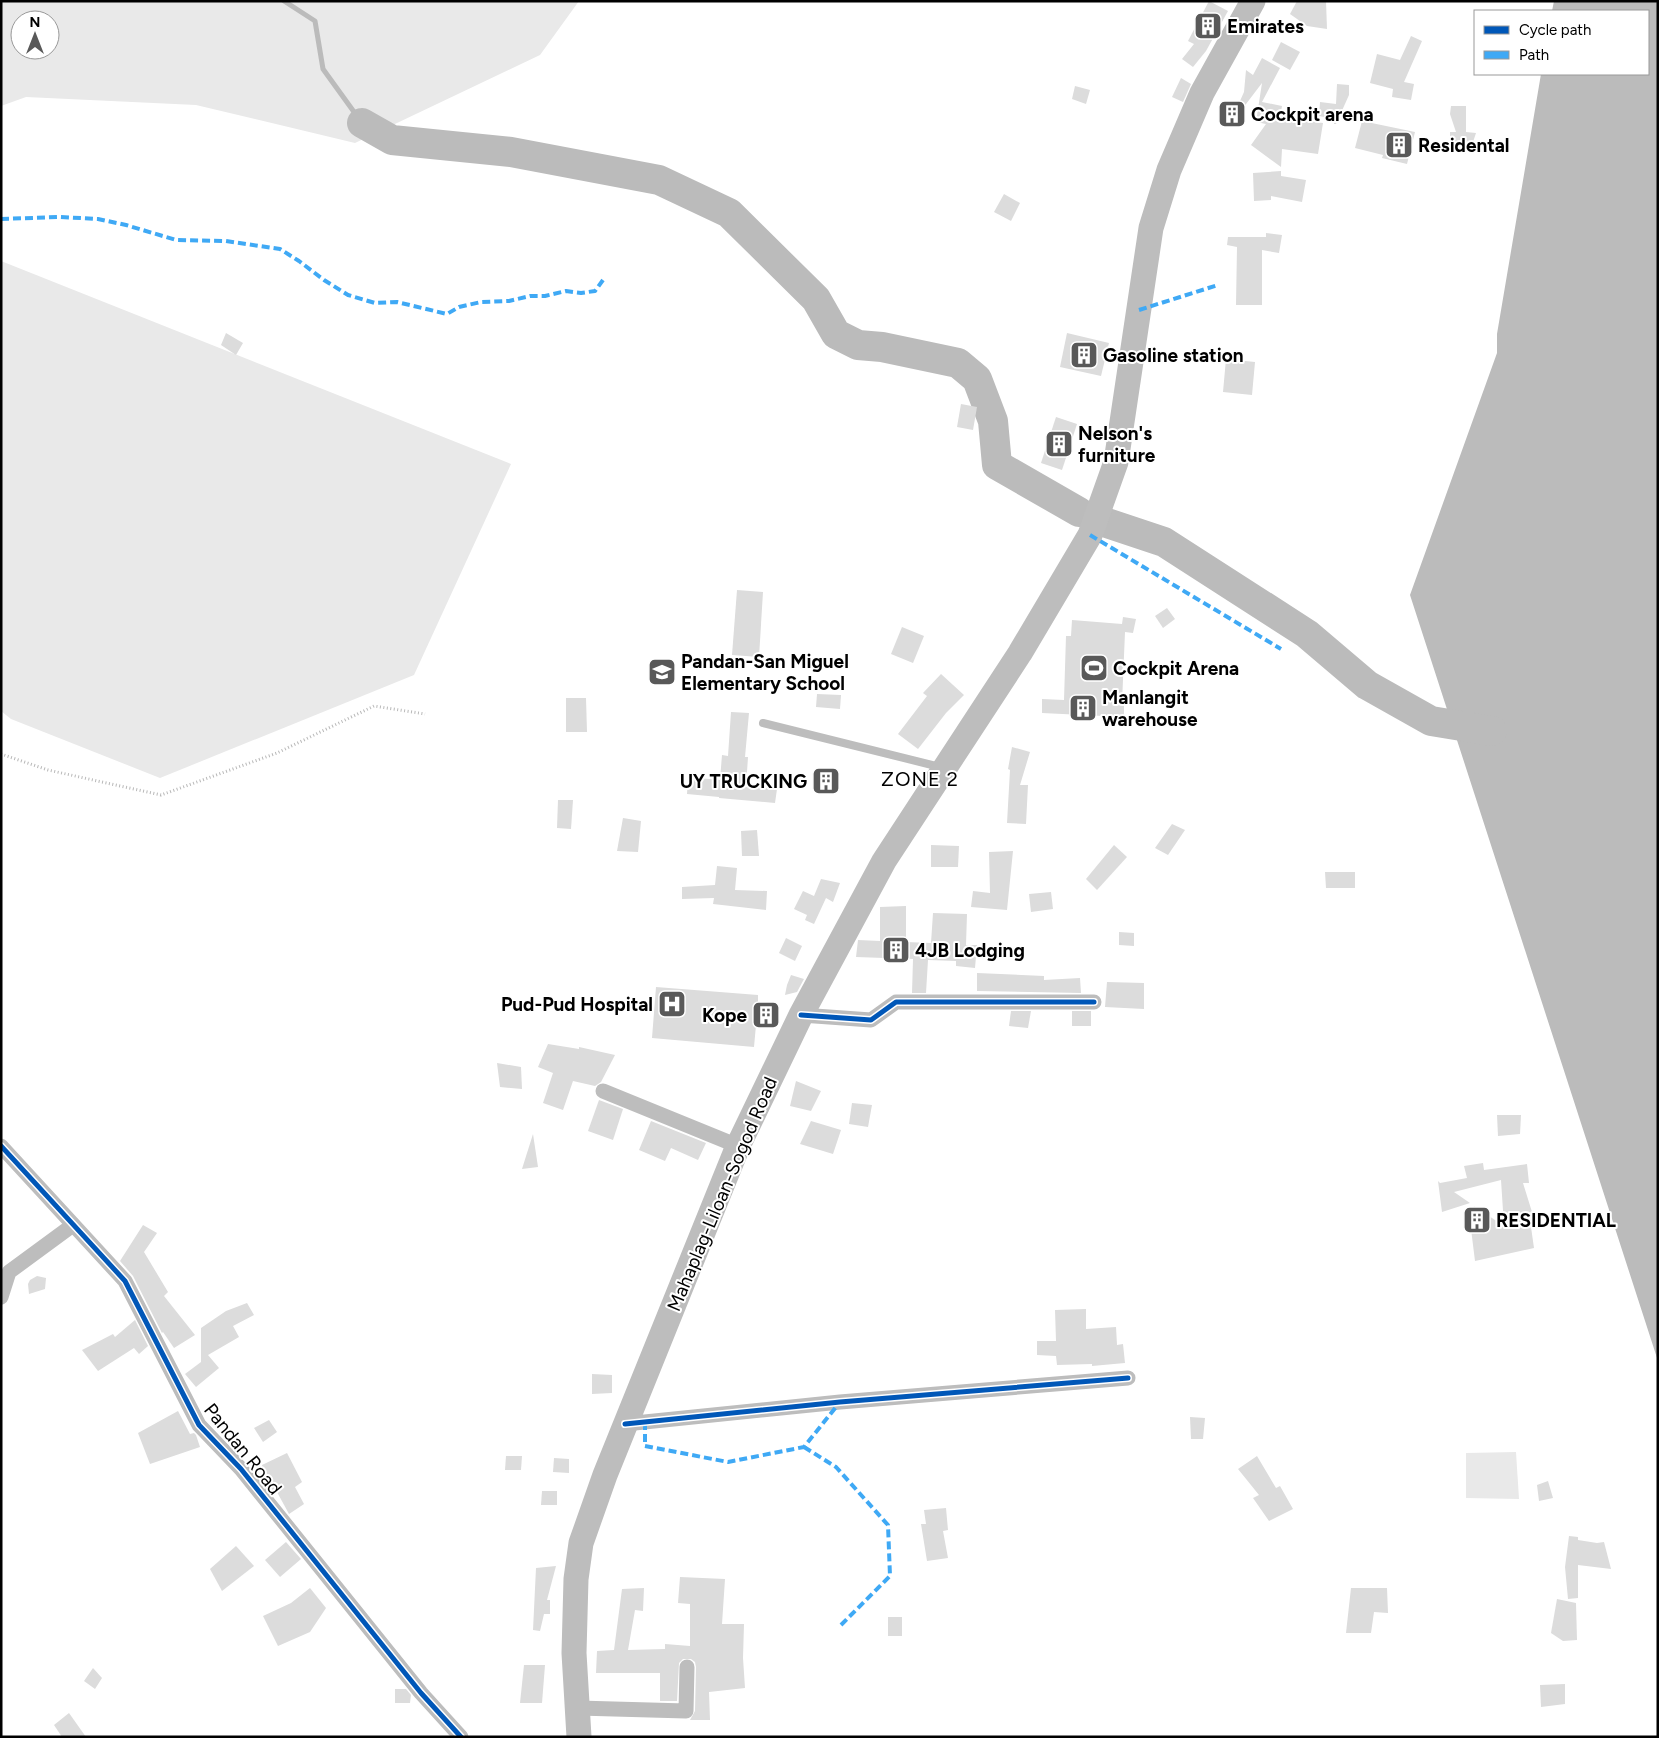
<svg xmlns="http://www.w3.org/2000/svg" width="1659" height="1738" font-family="Figtree,sans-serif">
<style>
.green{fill:#e9e9e9;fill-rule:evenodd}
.water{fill:#bbb}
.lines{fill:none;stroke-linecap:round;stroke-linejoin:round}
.stream{stroke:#bbb;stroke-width:5}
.river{stroke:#bbb;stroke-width:30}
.building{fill:#dcdcdc}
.path{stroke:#b8b8b8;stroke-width:3;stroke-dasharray:1 2.5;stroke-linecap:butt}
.service{stroke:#bdbdbd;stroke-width:8}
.minor{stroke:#bdbdbd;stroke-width:15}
.primary{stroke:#bdbdbd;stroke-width:25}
.quiet{stroke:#3fa9f5;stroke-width:4;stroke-dasharray:8 4;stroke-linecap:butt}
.cycleway-casing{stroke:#fff;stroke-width:8}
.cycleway{stroke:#0057b8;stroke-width:5}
.labels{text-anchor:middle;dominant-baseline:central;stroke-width:4;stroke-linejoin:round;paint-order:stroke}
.poi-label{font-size:19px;font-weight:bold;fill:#000;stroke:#fff;text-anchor:start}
.street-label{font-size:19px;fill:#000;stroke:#fff}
.neighbourhood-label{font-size:20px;letter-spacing:1px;fill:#000;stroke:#fff}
</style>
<rect width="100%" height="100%" fill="#fff"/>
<g class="green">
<path d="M1,1H579L540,55L355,143L196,105L26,97L1,106ZM20,20H50V50H20Z"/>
<polygon points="1,261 511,464 414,675 160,778 11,719 1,711"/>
<polygon points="1516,1452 1519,1499 1466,1498 1466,1453"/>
</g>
<polygon class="water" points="1554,1 1658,1 1658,1361 1410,595 1497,353 1497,334 1541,74 1648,74 1648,11 1552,11"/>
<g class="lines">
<polyline class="stream" points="284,1 315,21 323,69 362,123"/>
<g class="river">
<polyline points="362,123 392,140 511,152 659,180 729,213 816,299 836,334 858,345 882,347 958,363 977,379 993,421 997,465 1079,512"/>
<polyline points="1107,523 1164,542 1307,634 1367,685 1431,721 1492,731"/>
</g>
</g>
<g class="building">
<polygon points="1209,1 1228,11 1206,51 1193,67 1182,59 1194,44 1188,41"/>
<polygon points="1297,1 1326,1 1327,29 1307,26 1290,14"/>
<polygon points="1411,36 1422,41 1404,82 1414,84 1411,100 1392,97 1393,89 1370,83 1377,54 1400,60"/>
<polygon points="1281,42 1300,52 1290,70 1272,60"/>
<polygon points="1262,58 1280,68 1262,102 1282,106 1280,117 1323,123 1318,154 1282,149 1281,167 1251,145 1266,124 1256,122 1262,83 1243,108 1244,103 1240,101 1244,92 1246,70 1253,75"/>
<polygon points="1181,78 1191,84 1183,102 1172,97"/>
<polygon points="1337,84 1349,85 1349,95 1336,124 1334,124 1334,119 1319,116 1320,102 1336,104"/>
<polygon points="1075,86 1090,90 1086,104 1072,99"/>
<polygon points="1451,106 1466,106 1466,132 1476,133 1471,148 1466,148 1466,154 1463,154 1461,148 1450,148 1450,132 1456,132 1450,114"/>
<polygon points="1362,121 1415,132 1407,164 1382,158 1383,155 1355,148"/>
<polygon points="1281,171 1281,176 1306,180 1302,202 1271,196 1271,200 1254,201 1253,173"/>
<polygon points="1004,194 1020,203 1011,221 994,212"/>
<polygon points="1266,233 1282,235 1279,253 1262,250 1262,305 1236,305 1237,247 1227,245 1228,237 1266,237"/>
<polygon points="226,333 243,343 236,355 221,345"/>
<polygon points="1067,333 1109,343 1101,376 1060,367"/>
<polygon points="1226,359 1255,362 1252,395 1223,392"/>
<polygon points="961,404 977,407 973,430 957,427"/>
<polygon points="1056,417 1077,424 1062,470 1041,463"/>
<polygon points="737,590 763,592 759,657 732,655"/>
<polygon points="1167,608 1175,619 1163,628 1155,616"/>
<polygon points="1123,617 1136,619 1133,633 1125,632 1122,703 1124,703 1124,717 1042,713 1042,699 1064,700 1066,636 1071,636 1072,620 1122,624"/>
<polygon points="902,627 924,636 913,663 891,654"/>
<polygon points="941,674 964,695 946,713 918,749 898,734 927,696 923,693"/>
<polygon points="817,694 841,695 840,709 816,707"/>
<polygon points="566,698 586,698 587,732 566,732"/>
<polygon points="731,712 749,713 745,757 748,757 746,787 777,789 775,803 719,798 719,797 687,794 688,777 720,780 722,755 728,756"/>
<polygon points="1012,747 1030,752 1020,785 1028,785 1026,824 1007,823 1010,770 1008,769"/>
<polygon points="820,770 836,775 832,791 815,787"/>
<polygon points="558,800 573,800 571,829 557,828"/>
<polygon points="623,818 641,821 638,852 617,851"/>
<polygon points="1172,824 1185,830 1168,855 1155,848"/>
<polygon points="757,830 759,856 742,856 741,831"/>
<polygon points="931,845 959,846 958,867 931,867"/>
<polygon points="1114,845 1127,857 1097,890 1086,879"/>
<polygon points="1013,851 1007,910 971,907 973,891 990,893 989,852"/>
<polygon points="717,866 737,868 735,890 767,891 766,910 713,904 714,898 682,899 682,887 715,885"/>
<polygon points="1325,872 1355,872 1355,888 1326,888"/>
<polygon points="821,879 840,883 833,902 826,898 814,924 805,920 807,915 794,909 803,891 814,896"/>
<polygon points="1051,892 1053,909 1031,912 1029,894"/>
<polygon points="906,906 906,942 931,943 933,913 967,914 966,945 977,945 975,968 956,966 956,961 928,960 926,993 912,993 913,959 856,957 858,940 880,941 880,907"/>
<polygon points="1119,932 1134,933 1134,946 1119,945"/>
<polygon points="786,938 802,946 795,961 779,953"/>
<polygon points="977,973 1044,976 1044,980 1080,978 1081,993 977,991"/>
<polygon points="791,975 804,979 797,992 785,995 787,985"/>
<polygon points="1107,982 1144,983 1144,1009 1105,1007"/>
<polygon points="656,987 758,995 758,1003 769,1009 773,1020 756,1025 754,1047 652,1038"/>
<polygon points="1011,1011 1031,1011 1028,1028 1009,1026"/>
<rect x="1072" y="1011" width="19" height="15"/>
<polygon points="548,1044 579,1049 579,1047 615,1055 601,1082 595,1086 573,1081 563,1110 543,1103 553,1073 538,1067"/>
<polygon points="497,1063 521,1067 522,1089 500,1087"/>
<polygon points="796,1081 821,1091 811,1111 790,1106"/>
<polygon points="599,1100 623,1109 613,1140 588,1131"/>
<polygon points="852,1103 872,1105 868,1127 849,1124"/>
<polygon points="1497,1115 1521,1115 1520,1134 1498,1136"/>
<polygon points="651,1121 706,1143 698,1160 671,1148 665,1161 639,1150"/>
<polygon points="811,1121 841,1130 833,1154 800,1144"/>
<polygon points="533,1134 538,1167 522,1169"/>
<polygon points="1483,1163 1484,1170 1527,1164 1529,1183 1523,1183 1532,1212 1529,1213 1534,1248 1475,1261 1470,1221 1474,1206 1504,1226 1501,1180 1454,1192 1470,1203 1442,1212 1438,1181 1440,1183 1467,1178 1464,1166"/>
<polygon points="143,1225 157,1233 144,1252 168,1292 164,1296 195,1335 174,1348 163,1332 162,1333 133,1276 120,1261"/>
<polygon points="37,1276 46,1278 45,1289 29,1294 28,1284 30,1280"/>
<polygon points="247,1303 254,1315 233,1326 239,1337 208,1355 219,1368 196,1387 185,1374 201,1362 201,1328 226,1311"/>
<polygon points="1086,1309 1086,1329 1116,1327 1117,1345 1123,1344 1125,1363 1092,1366 1092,1364 1057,1365 1056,1356 1037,1355 1037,1341 1056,1341 1055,1310"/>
<polygon points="135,1320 148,1346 139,1354 134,1348 98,1371 82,1350 113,1334 115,1337"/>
<polygon points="592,1374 612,1375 612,1393 592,1394"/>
<polygon points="178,1411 190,1434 194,1433 196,1435 200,1447 150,1464 138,1433"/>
<polygon points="1190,1417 1205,1418 1203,1439 1191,1439"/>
<polygon points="269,1420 277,1432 263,1442 254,1428"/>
<polygon points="287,1453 302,1482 295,1487 304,1504 289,1514 277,1492 275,1493 264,1479 265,1478 262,1470 262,1465"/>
<polygon points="506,1456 522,1456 521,1470 505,1470"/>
<polygon points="1257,1456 1276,1488 1280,1486 1293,1509 1269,1521 1253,1498 1259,1495 1238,1469"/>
<polygon points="554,1458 569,1459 569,1473 553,1472"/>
<polygon points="1548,1481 1553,1498 1539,1501 1537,1485"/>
<polygon points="542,1491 557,1491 557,1505 541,1505"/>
<polygon points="946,1508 948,1530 943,1531 948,1558 927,1561 921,1524 926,1524 924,1510"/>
<polygon points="1569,1536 1578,1537 1578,1540 1597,1543 1604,1542 1611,1569 1578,1565 1578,1598 1568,1599 1565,1567"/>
<polygon points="286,1542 301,1559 280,1577 265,1560"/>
<polygon points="236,1546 254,1566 222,1591 210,1569"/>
<polygon points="556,1566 547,1600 550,1600 550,1614 544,1614 540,1631 533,1630 536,1568"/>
<polygon points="680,1577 725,1579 722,1624 744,1624 743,1658 745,1688 709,1692 710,1720 690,1720 695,1711 696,1667 695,1662 691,1659 683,1659 679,1663 677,1701 660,1701 660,1673 596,1673 597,1651 614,1650 622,1589 644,1588 643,1611 635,1610 628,1650 665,1649 665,1644 690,1646 690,1604 678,1603"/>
<polygon points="310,1588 326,1608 310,1632 278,1646 263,1616 291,1603"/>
<polygon points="1351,1588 1387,1588 1388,1613 1374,1612 1371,1633 1346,1633"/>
<polygon points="1557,1599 1576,1603 1577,1640 1563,1641 1551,1633"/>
<rect x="888" y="1617" width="14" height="19"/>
<polygon points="524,1665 545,1665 542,1703 520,1703"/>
<polygon points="93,1668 102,1678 95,1689 84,1681"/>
<polygon points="1565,1684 1565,1704 1541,1707 1540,1685"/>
<polygon points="395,1689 406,1689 411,1695 410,1703 395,1703"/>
<polygon points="69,1713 86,1737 62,1737 54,1725"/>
</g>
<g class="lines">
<polyline class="path" points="1,754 48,770 161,795 277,753 374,706 425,714"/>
<polyline class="service" points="763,723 940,767"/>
<g class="minor">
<polyline points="801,1015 871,1020 896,1002 1094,1002"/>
<polyline points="603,1091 738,1146"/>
<polyline points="1,1146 125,1281 199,1425 241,1469 421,1693 461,1737"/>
<polyline points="1,1297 9,1272 73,1225"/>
<polyline points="625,1424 840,1402 1128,1378"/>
<polyline points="578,1708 686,1711 687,1667"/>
</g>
<polyline class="primary" points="579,1737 574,1653 576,1579 581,1543 605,1475 738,1146 801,1015 884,861 1020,653 1090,535 1116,462 1151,228 1169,170 1202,93 1253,1"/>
<g class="quiet">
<polyline points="1,219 60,217 98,219 126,225 176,240 226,241 280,249 299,261 324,280 348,295 375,303 397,302 447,314 459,307 481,302 509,301 530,296 545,296 566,291 581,293 595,291 603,280"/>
<polyline points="1139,310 1218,285"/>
<polyline points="1090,535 1281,649"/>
<polyline points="645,1422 645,1446 728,1462 804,1447 840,1402"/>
<polyline points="804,1447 836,1467 888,1525 890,1576 839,1627"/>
</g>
<defs>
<g id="cycleway">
<polyline points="801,1015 871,1020 896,1002 1094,1002"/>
<polyline points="1,1146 125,1281 199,1425 241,1469 421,1693 461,1737"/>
<polyline points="625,1424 840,1402 1128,1378"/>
</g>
</defs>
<use href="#cycleway" class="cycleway-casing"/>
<use href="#cycleway" class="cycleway"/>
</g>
<defs>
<symbol id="building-square" viewBox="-11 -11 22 22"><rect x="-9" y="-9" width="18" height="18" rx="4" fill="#595959" stroke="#fff"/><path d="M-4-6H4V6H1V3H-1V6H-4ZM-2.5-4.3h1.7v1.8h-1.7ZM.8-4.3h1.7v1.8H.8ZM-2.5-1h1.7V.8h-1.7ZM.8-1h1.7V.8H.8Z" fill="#fff"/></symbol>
<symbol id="stadium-square" viewBox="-11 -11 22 22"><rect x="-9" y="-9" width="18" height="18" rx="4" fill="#595959" stroke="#fff"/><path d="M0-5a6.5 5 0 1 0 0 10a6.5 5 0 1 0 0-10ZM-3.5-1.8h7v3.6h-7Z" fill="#fff"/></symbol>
<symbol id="school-square" viewBox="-11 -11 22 22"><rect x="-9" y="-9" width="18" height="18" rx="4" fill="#595959" stroke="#fff"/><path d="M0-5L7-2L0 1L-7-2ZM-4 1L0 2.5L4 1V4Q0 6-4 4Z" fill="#fff"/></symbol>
<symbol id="hospital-square" viewBox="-11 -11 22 22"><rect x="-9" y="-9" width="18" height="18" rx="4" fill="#595959" stroke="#fff"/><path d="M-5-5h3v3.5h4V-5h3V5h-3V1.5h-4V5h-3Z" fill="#fff"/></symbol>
</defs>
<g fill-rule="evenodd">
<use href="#building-square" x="1192" y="10" width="32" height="32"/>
<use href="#building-square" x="1216" y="98" width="32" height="32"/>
<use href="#building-square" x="1383" y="129" width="32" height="32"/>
<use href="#building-square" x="1068" y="339" width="32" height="32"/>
<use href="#building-square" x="1043" y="428" width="32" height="32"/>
<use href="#stadium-square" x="1078" y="652" width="32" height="32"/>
<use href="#school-square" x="646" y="656" width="32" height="32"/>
<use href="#building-square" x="1067" y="692" width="32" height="32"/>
<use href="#building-square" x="810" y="765" width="32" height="32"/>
<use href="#building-square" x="880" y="934" width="32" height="32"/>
<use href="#hospital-square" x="656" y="988" width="32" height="32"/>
<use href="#building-square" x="750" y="999" width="32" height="32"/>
<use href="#building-square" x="1461" y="1204" width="32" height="32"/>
</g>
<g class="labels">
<g class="poi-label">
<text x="1227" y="26">Emirates</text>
<text x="1251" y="114">Cockpit arena</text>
<text x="1418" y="145">Residental</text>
<text x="1103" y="355">Gasoline station</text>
<text x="1078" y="433">Nelson's<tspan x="1078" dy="22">furniture</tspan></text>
<text x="681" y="661">Pandan-San Miguel<tspan x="681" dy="22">Elementary School</tspan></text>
<text x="1113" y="668">Cockpit Arena</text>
<text x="1102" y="697">Manlangit<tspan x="1102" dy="22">warehouse</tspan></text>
<text x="807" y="781" text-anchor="end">UY TRUCKING</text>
<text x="915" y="950">4JB Lodging</text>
<text x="653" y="1004" text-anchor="end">Pud-Pud Hospital</text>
<text x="747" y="1015" text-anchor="end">Kope</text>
<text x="1496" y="1220">RESIDENTIAL</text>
</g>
<g class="street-label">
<text transform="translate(722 1194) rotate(-67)">Mahaplag-Liloan-Sogod Road</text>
<text transform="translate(243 1449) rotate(51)">Pandan Road</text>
</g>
<g class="neighbourhood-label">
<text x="920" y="779">ZONE 2</text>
</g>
</g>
<rect width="1659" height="1738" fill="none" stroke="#000000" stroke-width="5"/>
<rect x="1474" y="10" width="175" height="65" fill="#ffffff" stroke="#999999"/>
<rect x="1484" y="26" width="25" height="8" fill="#0057b8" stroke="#999999"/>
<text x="1519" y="35" font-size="15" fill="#000000">Cycle path</text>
<rect x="1484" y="51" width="25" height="8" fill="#3fa9f5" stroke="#999999"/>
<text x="1519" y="60" font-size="15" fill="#000000">Path</text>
<g transform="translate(35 35)"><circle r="24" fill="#ffffff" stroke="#999999"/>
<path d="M0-4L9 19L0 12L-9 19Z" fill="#595959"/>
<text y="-8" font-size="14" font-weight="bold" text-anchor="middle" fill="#000000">N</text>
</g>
</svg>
